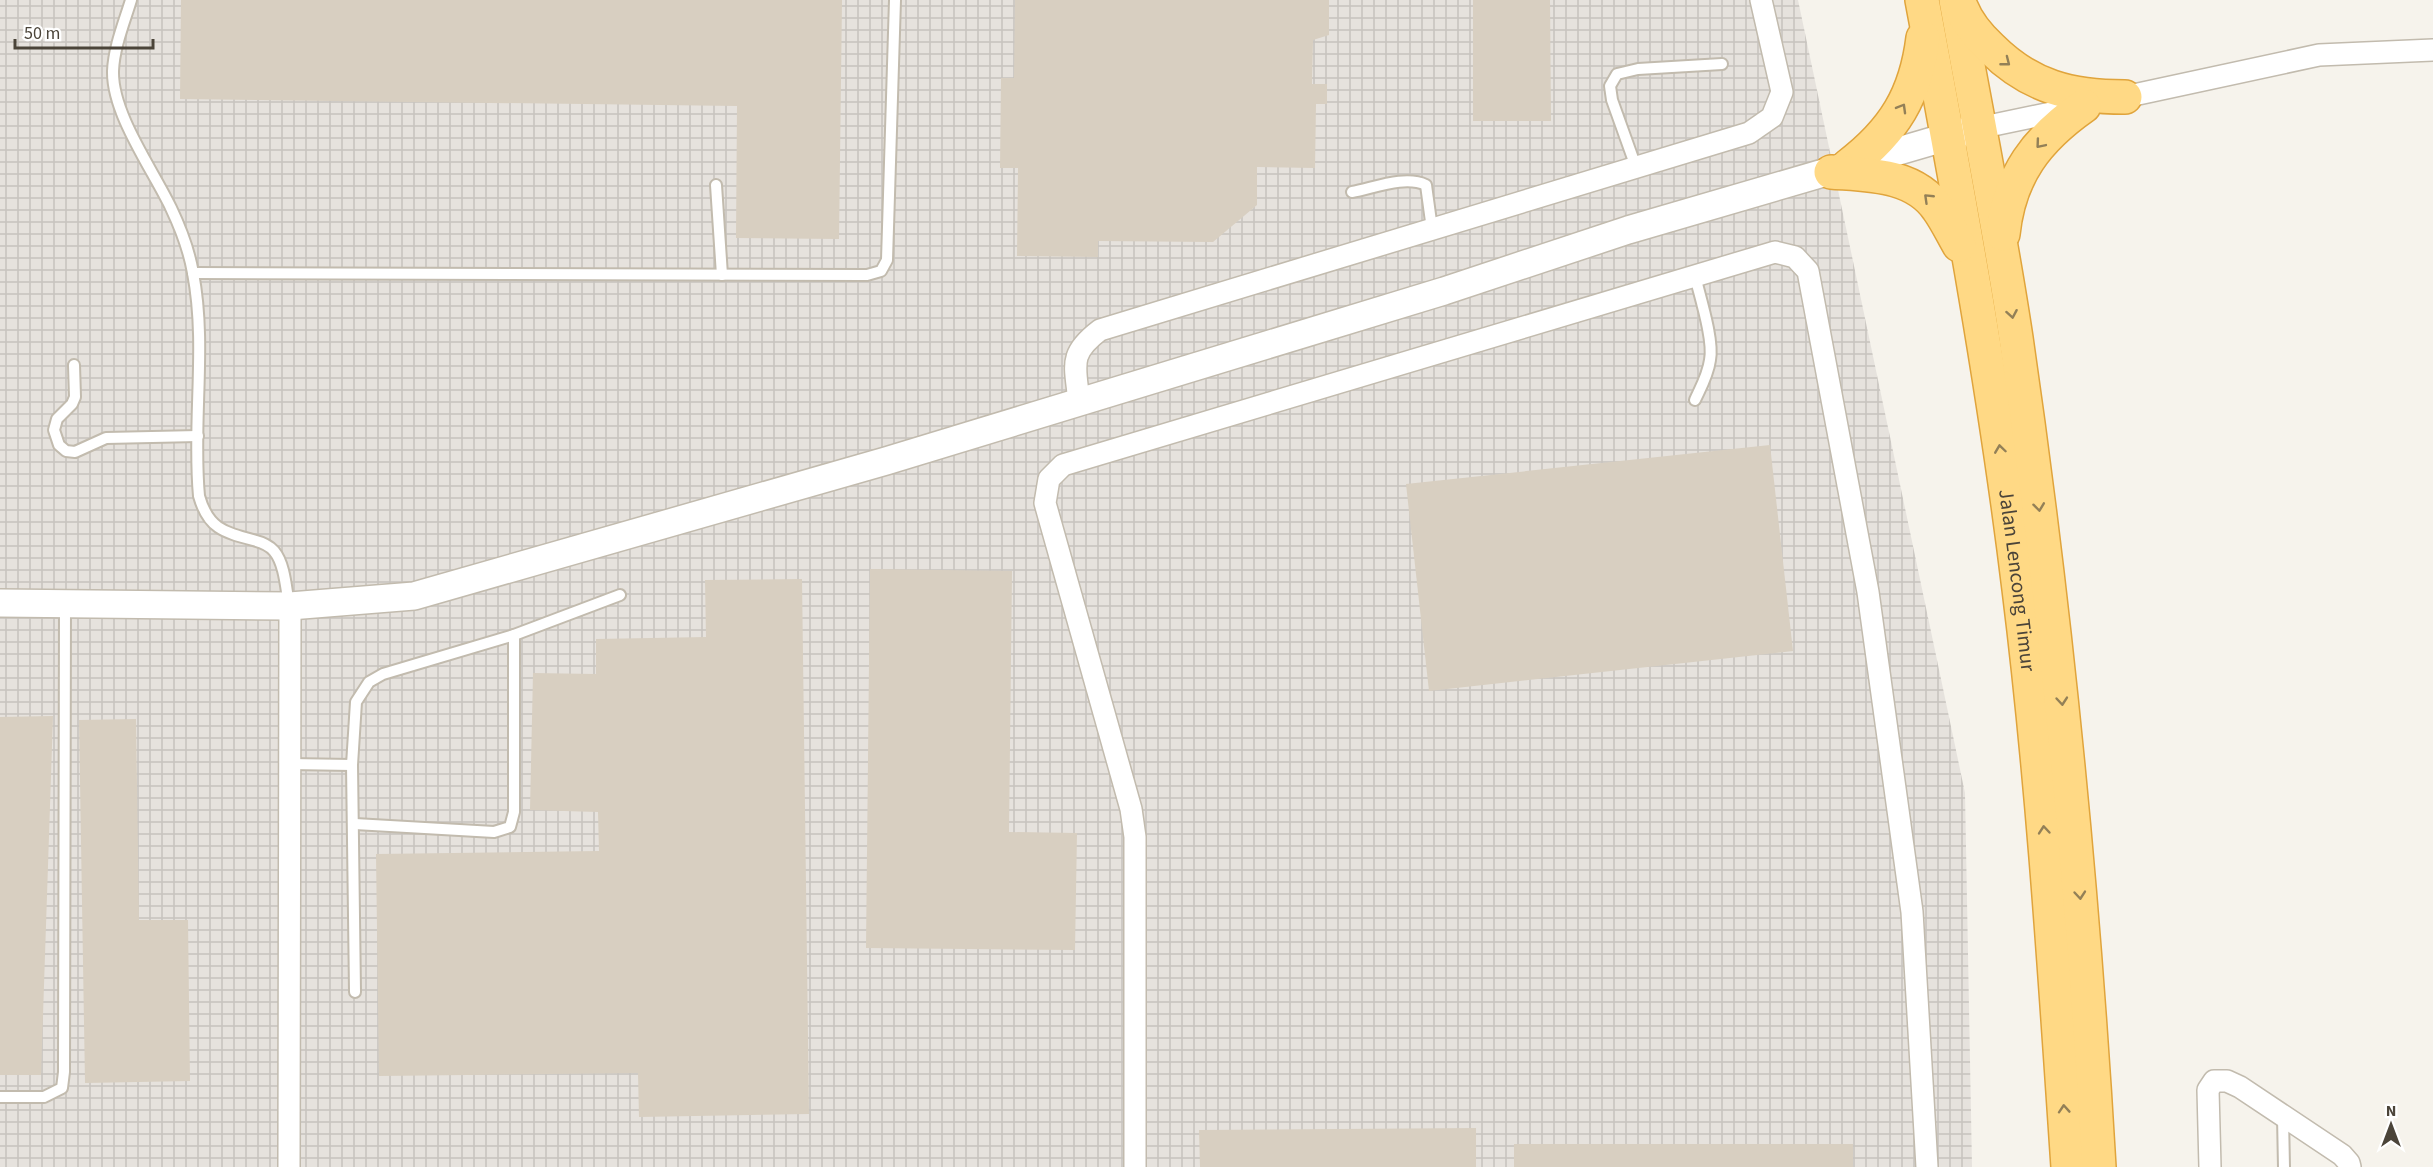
<svg xmlns="http://www.w3.org/2000/svg" width="2433" height="1167" font-family="'Source Sans 3',sans-serif">
<style>
.industrial{fill:url(#industrial-grid)}
.building{fill:#d8cfc1}
.lines{fill:none;stroke-linecap:round;stroke-linejoin:round}
.service-casing{stroke:#c2bbae;stroke-width:14}
.minor-casing{stroke:#c2bbae;stroke-width:24}
.tertiary-casing{stroke:#c2bbae;stroke-width:30}
.trunk-casing{stroke:#e0a43c;stroke-width:36}
.service{stroke:#fff;stroke-width:10}
.minor{stroke:#fff;stroke-width:21}
.tertiary{stroke:#fff;stroke-width:27}
.trunk{stroke:#ffd985;stroke-width:33}
.oneway{stroke:#938057}
.labels{text-anchor:middle;dominant-baseline:central;stroke-width:5;stroke-linejoin:round;paint-order:stroke}
.street-label{font-size:21px;fill:#4b4439;stroke:#fff}
</style>
<defs>
<pattern id="industrial-grid" width="8" height="8" patternUnits="userSpaceOnUse" patternTransform="scale(1.5)"><rect width="8" height="8" fill="#e6e2dd"/><path d="M0 4h8M4 0v8" fill="none" stroke="#c7c3be"/></pattern>
</defs>
<rect width="100%" height="100%" fill="#f6f3ec"/>
<polygon class="industrial" points="0,0 1798,0 1965,793 1972,1167 0,1167"/>
<g class="building">
<polygon points="181,0 842,0 839,239 736,238 737,106 180,99"/>
<polygon points="1015,0 1329,0 1329,35 1313,40 1312,84 1327,84 1327,104 1316,104 1315,168 1257,167 1257,205 1213,242 1098,241 1098,257 1017,256 1018,168 1000,168 1001,78 1014,78"/>
<polygon points="1473,0 1550,0 1551,121 1473,121"/>
<polygon points="1770,445 1793,651 1429,691 1406,484"/>
<polygon points="870,569 1012,571 1009,832 1077,833 1075,950 866,948"/>
<polygon points="802,579 809,1114 639,1117 638,1073 379,1076 376,854 599,851 598,812 530,810 533,673 596,674 596,639 706,637 705,580"/>
<polygon points="53,716 41,1075 0,1075 0,717"/>
<polygon points="136,719 139,920 188,920 190,1081 85,1083 79,720"/>
<polygon points="1476,1128 1476,1167 1200,1167 1199,1130"/>
<rect x="1514" y="1144" width="339" height="23"/>
</g>
<g class="lines">
<defs>
<g id="service">
<path d="M131,0C124,23 114,47 113,71C112,114 153,170 171,208C181,229 189,250 193,273C207,346 192,422 199,496C208,528 223,532 253,540C261,542 269,545 274,551C285,564 286,589 289,605"/>
<polyline points="1636,167 1612,100 1610,86 1617,74 1638,69 1722,64"/>
<polyline points="716,185 722,275"/>
<path d="M1352,192C1374,188 1405,175 1426,185L1432,229"/>
<polyline points="193,273 867,275 881,271 887,260 895,0"/>
<path d="M1695,276C1700,297 1714,340 1710,360C1708,375 1701,387 1695,400"/>
<polyline points="74,365 75,397 72,404 57,419 54,430 59,445 66,451 75,452 106,438 198,436"/>
<polyline points="290,764 352,765 356,702 369,682 383,674 514,635 620,595"/>
<polyline points="352,765 355,992"/>
<polyline points="355,824 494,832 510,827 514,812 514,635"/>
<polyline points="0,1097 44,1097 62,1088 64,1072 65,605"/>
<polyline points="2283,1117 2284,1167"/>
</g>
<g id="minor">
<polyline points="2115,99 2319,55 2433,50"/>
<polyline points="1979,128 2075,108"/>
<path d="M1079,403C1076,366 1067,355 1100,330L1749,133L1772,117L1782,92L1761,0"/>
<polyline points="289,1167 290,606"/>
<polyline points="1135,1167 1135,837 1131,809 1045,503 1049,479 1063,465 1775,252 1795,257 1808,271 1868,592 1912,912 1927,1167"/>
<polyline points="2210,1167 2208,1090 2214,1081 2227,1081 2240,1087 2342,1155 2349,1163 2350,1167"/>
</g>
<polyline id="tertiary" points="0,603 290,606 414,596 886,461 1444,291 1628,230 1967,131"/>
<g id="trunk">
<path id="s1" d="M1922,0C1959,196 1995,392 2019,589C2043,781 2055,974 2068,1167"/>
<path d="M1956,0C1976,112 1999,225 2016,338C2056,613 2083,889 2099,1167"/>
<path d="M1961,7C1967,22 1979,37 1991,48C2030,87 2071,97 2125,97"/>
<path d="M1848,166C1894,131 1916,95 1923,38"/>
<path d="M1831,172C1869,175 1914,174 1938,209C1946,220 1952,233 1959,245"/>
<path d="M2003,234C2009,175 2037,139 2084,106"/>
</g>
</defs>
<use href="#service" class="service-casing"/>
<use href="#minor" class="minor-casing"/>
<use href="#tertiary" class="tertiary-casing"/>
<use href="#trunk" class="trunk-casing"/>
<use href="#service" class="service"/>
<use href="#minor" class="minor"/>
<use href="#tertiary" class="tertiary"/>
<use href="#trunk" class="trunk"/>
</g>
<defs><path id="oneway-chevron" d="M-2-3.5L2.5 0L-2 3.5" fill="none" stroke-width="1.6" stroke-linecap="round" stroke-linejoin="round" transform="scale(1.5)"/></defs>
<g class="oneway">
<use href="#oneway-chevron" transform="translate(2006 62) rotate(38)"/>
<use href="#oneway-chevron" transform="translate(1902 108) rotate(-60)"/>
<use href="#oneway-chevron" transform="translate(2040 144) rotate(130)"/>
<use href="#oneway-chevron" transform="translate(1928 198) rotate(-136)"/>
<use href="#oneway-chevron" transform="translate(2012 314) rotate(80)"/>
<use href="#oneway-chevron" transform="translate(2000 449) rotate(-98)"/>
<use href="#oneway-chevron" transform="translate(2039 507) rotate(83)"/>
<use href="#oneway-chevron" transform="translate(2062 701) rotate(85)"/>
<use href="#oneway-chevron" transform="translate(2044 830) rotate(-95)"/>
<use href="#oneway-chevron" transform="translate(2080 895) rotate(85)"/>
<use href="#oneway-chevron" transform="translate(2064 1109) rotate(-94)"/>
</g>
<g class="labels">
<g class="street-label">
<text stroke="none"><textPath href="#s1" startOffset="588">Jalan Lencong Timur</textPath></text>
</g>
</g>
<g transform="translate(2391 1125)" stroke="#ffffff" stroke-width="4.5" paint-order="stroke">
<path d="M0-4.5L10 22L0 15L-10 22Z" fill="#4b4439"/>
<text y="-9" font-size="16" font-weight="bold" text-anchor="middle" fill="#4b4439">N</text>
</g>
<path d="M15 39v9h138v-9" fill="none" stroke="#4b4439" stroke-width="3"/>
<text x="24" y="39" font-size="18" fill="#4b4439" stroke="#ffffff" stroke-width="4.5" paint-order="stroke">50 m</text>
</svg>
